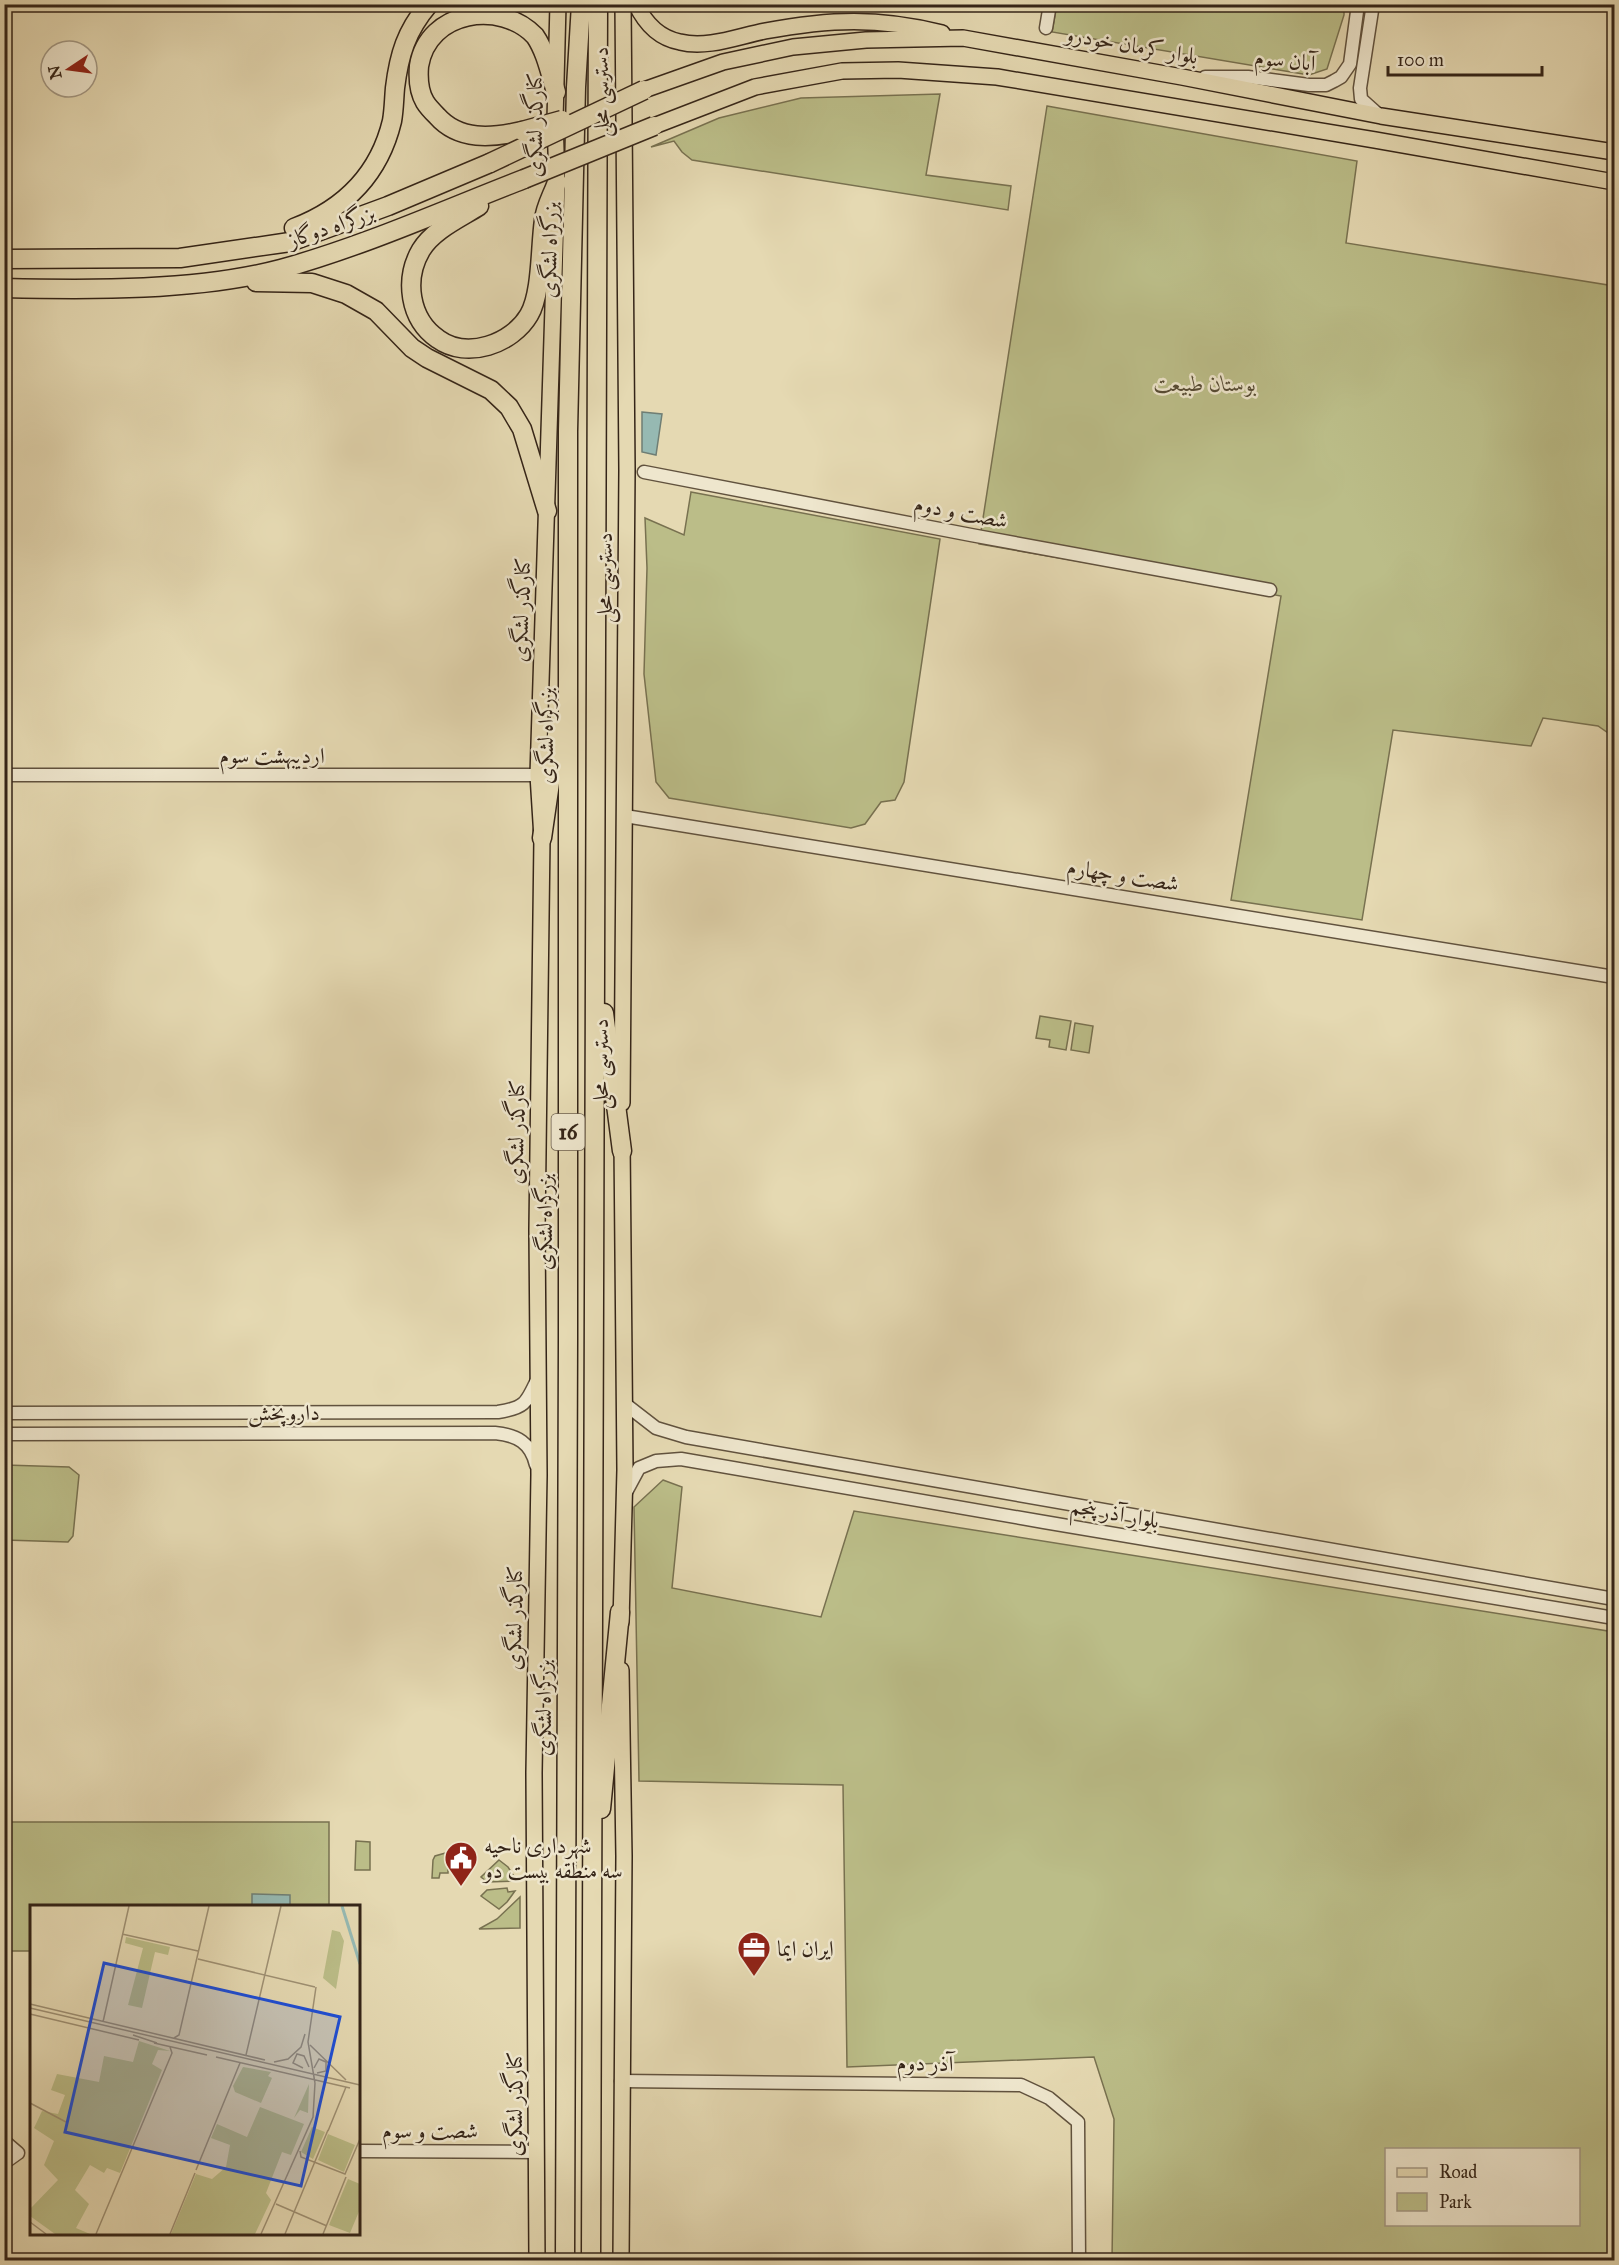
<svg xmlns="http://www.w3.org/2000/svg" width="1619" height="2265" font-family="'IM FELL Great Primer',Amiri,serif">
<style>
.green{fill:#bbbd88;stroke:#787150;stroke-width:1.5;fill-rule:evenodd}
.water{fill:#96b9b2;stroke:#6f7e74;stroke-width:1.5}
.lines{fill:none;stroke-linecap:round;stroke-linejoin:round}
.minor-casing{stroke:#61523e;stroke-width:15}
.major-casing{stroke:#352518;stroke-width:18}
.highway-casing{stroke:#352518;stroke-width:21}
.minor{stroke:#eee6cd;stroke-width:12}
.major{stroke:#e5d9b2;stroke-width:15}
.highway{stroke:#e5d9b2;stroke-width:18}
.highway-bridge-casing{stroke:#352518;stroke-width:21;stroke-linecap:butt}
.highway-bridge{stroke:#e5d9b2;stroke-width:18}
.labels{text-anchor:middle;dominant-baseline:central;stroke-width:5;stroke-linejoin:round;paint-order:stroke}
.shield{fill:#eee6cd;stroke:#6c5f4e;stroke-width:1.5}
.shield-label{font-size:21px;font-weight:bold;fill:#352518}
.street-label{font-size:22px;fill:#352518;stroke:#eee6cd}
.park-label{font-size:22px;font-style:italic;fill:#564b34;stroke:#eee6cd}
.poi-label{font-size:22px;fill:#352518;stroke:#eee6cd;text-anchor:start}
.inset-river{fill:none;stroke:#96b9b2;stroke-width:3}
.inset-road{fill:none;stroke:#9f9174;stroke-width:1.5}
.view{fill:#1d4ed8;fill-opacity:0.15;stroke:#1d4ed8;stroke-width:3}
.inset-edge{fill:none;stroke:#352518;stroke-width:3}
</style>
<rect width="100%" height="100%" fill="#e5d9b2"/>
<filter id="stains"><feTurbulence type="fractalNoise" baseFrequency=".00333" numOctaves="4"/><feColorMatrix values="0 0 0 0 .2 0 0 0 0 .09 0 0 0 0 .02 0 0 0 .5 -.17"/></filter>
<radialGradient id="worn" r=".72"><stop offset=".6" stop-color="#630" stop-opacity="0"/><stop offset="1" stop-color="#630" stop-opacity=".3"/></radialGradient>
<g class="green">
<polygon points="1057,4 1344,4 1344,15 1327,69 1309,75 1052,32"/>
<polygon points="940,94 926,175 1011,186 1008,210 692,160 682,152 674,141 651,147 719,118 801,98"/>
<polygon points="1047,106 1357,161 1346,243 1614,286 1614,737 1598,726 1543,718 1531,746 1393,730 1362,920 1231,900 1281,596 979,544"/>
<polygon points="691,492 940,539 904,782 895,800 881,802 865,824 851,828 669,798 656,782 644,674 647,568 645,518 684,535"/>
<polygon points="1040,1016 1071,1021 1066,1050 1049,1047 1050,1040 1036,1038"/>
<polygon points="1075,1023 1093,1026 1089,1053 1071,1050"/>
<polygon points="5,1465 69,1467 79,1475 73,1536 68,1542 5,1540"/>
<path d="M663,1480L682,1487L672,1588L821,1617L854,1511L1614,1632V2260H1112L1114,2119L1094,2057L847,2067L843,1785L639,1781L634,1507ZM1386,2150H1578V2224H1386Z"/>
<polygon points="5,1822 329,1822 329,1906 32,1906 31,1951 5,1951"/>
<polygon points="356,1841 370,1842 370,1870 355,1870"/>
<polygon points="456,1850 463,1851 464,1853 448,1869 448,1873 440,1873 439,1878 432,1878 433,1860 435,1856"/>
<polygon points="499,1860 508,1867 517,1881 487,1882 481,1877"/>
<polygon points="507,1888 508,1892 515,1891 507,1902 499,1909 481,1896 487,1890"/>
<polygon points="520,1897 520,1928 479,1929 497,1919"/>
</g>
<g class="water">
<polygon points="642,412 662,414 656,455 642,452"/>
<polygon points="252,1894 290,1895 290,1906 252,1906"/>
</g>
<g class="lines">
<defs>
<g id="minor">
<polyline points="1373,4 1360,88 1361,99 1380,116"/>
<polyline points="1046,28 1050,4"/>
<polyline points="1205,77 1248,77 1309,85 1326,85 1334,81 1341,77 1350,64 1358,4"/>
<polyline points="644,472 971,535 1270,590"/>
<polyline points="4,775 538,775"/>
<polyline points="625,816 1614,977"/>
<polyline points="625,1404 656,1428 686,1437 1614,1599"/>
<path d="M4,1413L498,1412C524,1408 526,1404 537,1380"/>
<path d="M4,1434L495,1433C517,1435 531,1443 536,1465"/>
<polyline points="625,1494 639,1468 656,1461 681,1459 1044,1522 1614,1618"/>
<polyline points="621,2081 1021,2085 1049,2098 1078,2122 1079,2260"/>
<polyline points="4,2141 18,2153 4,2163"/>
<polyline points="358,2151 537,2152"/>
</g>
<g id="major">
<path d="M636,4C645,23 659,38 680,42C707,49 739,36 765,31C830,19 878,17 942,33"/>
<polyline points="644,90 723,62 793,47 866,40 963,38 1182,77 1381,116 1614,152"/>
<polyline points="654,126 755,87 842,71 898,70 997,77 1375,140 1614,182"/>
<polyline points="622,1103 627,470 623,4"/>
<polyline points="621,1622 625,1470 622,1142"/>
<polyline points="537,2260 534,1773 539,1475 537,1230 542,838 538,775 557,182 555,120 558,4"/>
<polyline points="621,2260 624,1856 621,1670"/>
</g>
<g id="highway">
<path d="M522,131C492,138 459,141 437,116C433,112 428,107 425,102C419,92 418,78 419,66C428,10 501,0 535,36C546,52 550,73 556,92"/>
<path d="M479,206C460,218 433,230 421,250C404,279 409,319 438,339C467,360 512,344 529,315C542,293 540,246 544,220C545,207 553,194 557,182"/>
<path d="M294,228C344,209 379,175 392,121C394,110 394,99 395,88C399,55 406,31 429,4"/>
<polyline points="4,259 180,258 290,242 388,206 490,163"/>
<polyline points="256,282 312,283 346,294 376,311 412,348 427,358 491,390 509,407 522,429 547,511"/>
<path d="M4,288C91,290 198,291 281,269C364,246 444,210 524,179"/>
<polyline points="542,838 559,721"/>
<polyline points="604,1013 622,1151"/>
<polyline points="601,1809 620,1612"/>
<polyline points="565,2260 568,1340 568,431 576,87 581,4"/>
<polyline points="591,2260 598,4"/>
</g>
</defs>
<use href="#minor" class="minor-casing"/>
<use href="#major" class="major-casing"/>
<use href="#highway" class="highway-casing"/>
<use href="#minor" class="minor"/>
<use href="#major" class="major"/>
<use href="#highway" class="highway"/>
<defs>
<g id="highway-bridge">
<polyline points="522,131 562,120"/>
<polyline points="490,163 644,90"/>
<polyline points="524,179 654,126"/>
</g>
</defs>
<use href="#highway-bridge" class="highway-bridge-casing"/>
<use href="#highway-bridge" class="highway-bridge"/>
</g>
<defs>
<symbol id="civic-pin" viewBox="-11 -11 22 30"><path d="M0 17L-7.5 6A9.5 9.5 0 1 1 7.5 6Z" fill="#8f2418" stroke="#eee6cd"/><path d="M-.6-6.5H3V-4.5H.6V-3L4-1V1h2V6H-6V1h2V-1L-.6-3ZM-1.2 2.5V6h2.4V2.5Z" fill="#fff"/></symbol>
<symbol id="office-pin" viewBox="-11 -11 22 30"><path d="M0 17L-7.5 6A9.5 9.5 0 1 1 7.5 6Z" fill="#8f2418" stroke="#eee6cd"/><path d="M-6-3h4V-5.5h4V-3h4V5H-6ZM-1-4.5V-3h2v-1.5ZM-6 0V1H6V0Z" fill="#fff"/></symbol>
</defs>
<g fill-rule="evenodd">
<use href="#civic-pin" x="442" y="1839" width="38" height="52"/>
<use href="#office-pin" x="735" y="1929" width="38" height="52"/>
</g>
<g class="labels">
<rect class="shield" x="551.5" y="1114" width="33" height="36" rx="4.5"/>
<g class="shield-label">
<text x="568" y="1132">16</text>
</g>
<g class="street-label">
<text transform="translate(1132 45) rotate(10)">بلوار کرمان خودرو</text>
<text transform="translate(1285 60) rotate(6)">آبان سوم</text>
<text transform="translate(601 92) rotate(-91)">دسترسی محلی</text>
<text transform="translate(534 125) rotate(-90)">کنارگذر لشگری</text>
<text transform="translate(331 226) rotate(-19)">بزرگراه دوگاز</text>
<text transform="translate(549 250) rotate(-89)">بزرگراه لشگری</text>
<text transform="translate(961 512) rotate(11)">شصت و دوم</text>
<text transform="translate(604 578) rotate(-90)">دسترسی محلی</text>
<text transform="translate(521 610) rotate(-88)">کنارگذر لشگری</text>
<text transform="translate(545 736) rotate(-90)">بزرگراه لشگری</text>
<text x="272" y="755">اردیبهشت سوم</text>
<text transform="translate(1123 875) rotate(9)">شصت و چهارم</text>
<text transform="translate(600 1064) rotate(-90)">دسترسی محلی</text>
<text transform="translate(516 1132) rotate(-89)">کنارگذر لشگری</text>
<text transform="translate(544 1222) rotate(-90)">بزرگراه لشگری</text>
<text x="284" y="1412">داروپخش</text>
<text transform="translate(1115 1513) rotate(10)">بلوار آذر پنجم</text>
<text transform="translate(514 1618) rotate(-89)">کنارگذر لشگری</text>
<text transform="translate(543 1708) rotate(-90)">بزرگراه لشگری</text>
<text transform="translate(925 2063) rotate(1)">آذر دوم</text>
<text transform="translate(514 2104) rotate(-90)">کنارگذر لشگری</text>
<text x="430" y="2130">شصت و سوم</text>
</g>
<g class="park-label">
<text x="1205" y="383">بوستان طبیعت</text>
</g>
<g class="poi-label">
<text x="484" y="1845">شهرداری ناحیه<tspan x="484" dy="25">سه منطقه بیست دو</tspan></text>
<text x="777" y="1948">ایران ایما</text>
</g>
</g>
<g transform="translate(30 1905)">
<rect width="330" height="330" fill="#e5d9b2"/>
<path d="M302,25L310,27L314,36L306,84L293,73ZM96,32L140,42L138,50L125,47L112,103L98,100L113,43L95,38ZM109,136L140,146L128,145L122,159L132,165L90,268L77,263L74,268L60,260L45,285L59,299L46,323L60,329H25L0,311V304L28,275L14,260L24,236L4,223L12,206L28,209L35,190L21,185L27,169L69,177L74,151L103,157ZM213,162L241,167L238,171L242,173L231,198L205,187L203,181ZM279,179L278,208L270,205L264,213ZM230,202L274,219L261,250L252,247L236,288L241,295L225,329H141L166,269L182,274L196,262L200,240L181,233L187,219L217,232ZM282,222L295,227L283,254L271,247ZM298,229L325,240L314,267L288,255ZM318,274L330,279V304L320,328L299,320Z" fill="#bbbd88"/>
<path class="inset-river" d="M312,1L330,59"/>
<path class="inset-road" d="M92,29L168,46M168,54L285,82M0,99L235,155M0,103L330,180M0,109L109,135M73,117L99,1M103,130L127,138M144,133L149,130L179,1M124,138L177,150M280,140L316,175M216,150L251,1M186,152L320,183M244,157L258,154L271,142L275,129M273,163L263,158L267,149L274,151L279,162M284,163L289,154L296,157V166L287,168M285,178L278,137L286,82M0,198L36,217M298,226L316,182M270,246L271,252L315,269L330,234M166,265L210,158M246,299L297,321M0,317L16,329M66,329L142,148L140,142M140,329L165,268M231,329L283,212L285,178M255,329L298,225M293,329L316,272"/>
<path class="view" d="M74,58L310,112L271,281L35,227Z"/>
<rect width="330" height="330" class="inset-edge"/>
</g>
<rect width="1619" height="2265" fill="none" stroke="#e5d9b2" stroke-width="24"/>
<rect x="6" y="6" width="1607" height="2253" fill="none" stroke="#352518" stroke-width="3"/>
<rect x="12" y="12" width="1595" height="2241" fill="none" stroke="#352518" stroke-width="1.5"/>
<rect x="1385" y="2148" width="195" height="78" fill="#eee6cd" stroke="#a49985" stroke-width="1.5"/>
<rect x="1397" y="2168" width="30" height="9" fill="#e5d9b2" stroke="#a49985" stroke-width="1.5"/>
<text x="1439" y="2178" font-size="18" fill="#352518">Road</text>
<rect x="1397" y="2193" width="30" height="18" fill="#bbbd88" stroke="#a49985" stroke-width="1.5"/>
<text x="1439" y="2208" font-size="18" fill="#352518">Park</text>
<g transform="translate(69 69) rotate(257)"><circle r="28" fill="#eee6cd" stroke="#a49985" stroke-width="1.5"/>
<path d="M0-4.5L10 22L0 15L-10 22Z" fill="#8f2418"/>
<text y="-9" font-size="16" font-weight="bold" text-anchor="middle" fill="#352518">N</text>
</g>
<path d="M1388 66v9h154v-9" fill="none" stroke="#352518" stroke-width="3"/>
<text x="1397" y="66" font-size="18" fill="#352518" stroke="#eee6cd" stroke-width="4.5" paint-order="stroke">100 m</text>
<rect width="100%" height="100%" filter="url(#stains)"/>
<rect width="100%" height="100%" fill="url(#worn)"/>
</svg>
